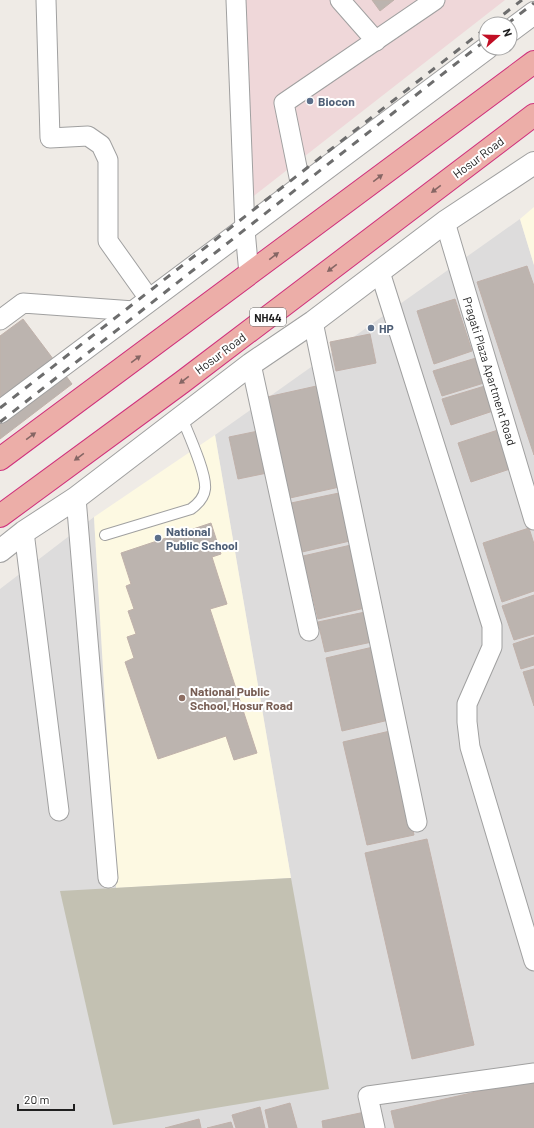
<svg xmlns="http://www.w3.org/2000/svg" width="534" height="1128" font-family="Barlow,sans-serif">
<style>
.residential{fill:#dddcdc}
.commercial{fill:#efd7d9}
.education{fill:#fdf9e2}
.construction{fill:#c3c1b2}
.building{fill:#bcb4af;stroke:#c0b1aa}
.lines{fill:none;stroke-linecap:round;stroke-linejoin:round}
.service-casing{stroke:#a0a0a0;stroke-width:12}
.minor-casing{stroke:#a0a0a0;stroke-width:21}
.tertiary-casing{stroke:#a0a0a0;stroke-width:24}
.trunk-casing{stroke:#cf317c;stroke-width:24}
.service{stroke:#fff;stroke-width:10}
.minor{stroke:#fff;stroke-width:19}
.tertiary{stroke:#fff;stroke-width:22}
.trunk{stroke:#ecaea8;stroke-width:22}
.rail{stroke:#6d6d6d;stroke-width:3;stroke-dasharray:8 8;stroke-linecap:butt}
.oneway{fill:#866664}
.service-dot{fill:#5c6f8a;stroke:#fff;stroke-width:1.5}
.education-dot{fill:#8d6e63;stroke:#fff;stroke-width:1.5}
.labels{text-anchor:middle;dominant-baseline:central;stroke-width:4;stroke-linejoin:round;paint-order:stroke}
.shield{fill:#fff;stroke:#626262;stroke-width:1}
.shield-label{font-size:11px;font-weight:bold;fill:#1f1f1f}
.service-label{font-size:12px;font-weight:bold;fill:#4e5e75;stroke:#fff;text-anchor:start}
.street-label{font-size:12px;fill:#1f1f1f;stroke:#fff}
.education-label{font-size:12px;font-weight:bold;fill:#785e54;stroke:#fff;text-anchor:start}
</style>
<rect width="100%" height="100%" fill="#efebe6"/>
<polygon class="residential" points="520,219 534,265 534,1128 0,1128 0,589 94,517 117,888 291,878 215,435"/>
<polygon class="commercial" points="245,0 505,0 246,202"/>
<g class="education">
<polygon points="534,207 534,265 520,219"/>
<polygon points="215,435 291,878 116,888 94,517"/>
</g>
<polygon class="construction" points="291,878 329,1089 113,1125 60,891"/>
<g class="building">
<polygon points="372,0 394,0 380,11"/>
<polygon points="527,266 534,286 534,455 477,282"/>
<polygon points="455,299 472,351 434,364 417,311"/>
<polygon points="23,319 72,384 0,439 0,336"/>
<polygon points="370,334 376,363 336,371 330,342"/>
<polygon points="476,358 484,383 442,396 433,371"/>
<polygon points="321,385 344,486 290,498 267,397"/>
<polygon points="488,385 496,410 451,425 442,399"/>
<polygon points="263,430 272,472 238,479 229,437"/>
<polygon points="498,430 510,469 471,482 458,443"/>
<polygon points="339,493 350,541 302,552 291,503"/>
<polygon points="211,523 221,554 212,557 227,604 210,609 257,753 234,760 226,736 158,759 125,662 134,658 127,637 136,634 128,611 134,609 126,586 131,584 121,553"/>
<polygon points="529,528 534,544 534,591 502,602 483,543"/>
<polygon points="351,545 365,608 318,619 303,556"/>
<polygon points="534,595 534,634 514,640 502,606"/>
<polygon points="365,612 372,642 325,652 318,622"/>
<polygon points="534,637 534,665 521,669 513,644"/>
<polygon points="373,647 389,720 342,731 326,658"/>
<polygon points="534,669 534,706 523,672"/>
<polygon points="390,731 414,835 367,845 343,742"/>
<polygon points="427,839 474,1045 412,1059 365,853"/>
<polygon points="534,1079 534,1128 395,1128 391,1111"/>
<polygon points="290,1103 297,1128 269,1128 265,1110"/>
<polygon points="260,1107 265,1128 236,1128 232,1115"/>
<polygon points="365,1112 368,1128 323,1128 322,1121"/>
<polygon points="199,1119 201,1128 165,1128"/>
<polygon points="231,1122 233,1128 207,1128"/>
</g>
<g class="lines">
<defs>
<path id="service" d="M105,535L191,509C198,504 204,498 205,489C207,474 188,433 182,418"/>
<g id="minor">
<polyline points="46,0 50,138 88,136 101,145 108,160 108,241 150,300"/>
<polyline points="236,0 245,230 249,274"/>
<polyline points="340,0 376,41"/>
<polyline points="301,187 284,103 435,0"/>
<polyline points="445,222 534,520"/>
<polyline points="380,272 492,626 492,647 467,704 467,722 470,747 534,961"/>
<polyline points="0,320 23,303 134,311"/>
<polyline points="313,322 417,822"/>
<polyline points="251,364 309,631"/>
<polyline points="76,498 108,878"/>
<polyline points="24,532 59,811"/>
<polyline points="375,1128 368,1096 534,1073"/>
</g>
<g id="tertiary">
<polyline points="510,31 534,13"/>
<polyline points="0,412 487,48"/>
<polyline points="0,551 24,532 76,498 251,364 313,322 445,222 534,163"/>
</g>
<g id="trunk">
<polyline points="0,459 534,62"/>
<polyline points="0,516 181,383 534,115"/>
</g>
</defs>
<use href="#service" class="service-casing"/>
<use href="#minor" class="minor-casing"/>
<use href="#tertiary" class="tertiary-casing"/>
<use href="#trunk" class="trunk-casing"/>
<use href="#service" class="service"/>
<use href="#minor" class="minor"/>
<use href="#tertiary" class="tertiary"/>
<use href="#trunk" class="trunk"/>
<g class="rail">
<polyline points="491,24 522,0"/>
<polyline points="507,24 534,3"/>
<polyline points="0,408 486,28"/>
<polyline points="0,422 486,40"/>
</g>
</g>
<defs><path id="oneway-solid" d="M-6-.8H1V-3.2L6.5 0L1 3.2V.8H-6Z"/></defs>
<g class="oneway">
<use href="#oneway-solid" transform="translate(378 178) rotate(-37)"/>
<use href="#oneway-solid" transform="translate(436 189) rotate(143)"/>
<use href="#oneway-solid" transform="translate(274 256) rotate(-37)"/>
<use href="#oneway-solid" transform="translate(332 268) rotate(143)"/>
<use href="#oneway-solid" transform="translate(136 359) rotate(-36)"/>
<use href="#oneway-solid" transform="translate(184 380) rotate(143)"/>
<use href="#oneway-solid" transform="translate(31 436) rotate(-36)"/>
<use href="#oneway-solid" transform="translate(79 457) rotate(144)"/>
</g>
<g class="service-dot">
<circle cx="310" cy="101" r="4"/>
<circle cx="371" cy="328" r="4"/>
<circle cx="158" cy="538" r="4"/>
</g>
<circle class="education-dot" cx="182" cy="698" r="4"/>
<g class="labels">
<rect class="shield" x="250" y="308" width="36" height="18" rx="3"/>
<g class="shield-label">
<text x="268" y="317">NH44</text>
</g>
<g class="service-label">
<text x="318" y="101">Biocon</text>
<text x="379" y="328">HP</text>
<text x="166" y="531">National<tspan x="166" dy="14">Public School</tspan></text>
</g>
<g class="street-label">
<text transform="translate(478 157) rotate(-37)">Hosur Road</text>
<text transform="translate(220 353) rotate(-37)">Hosur Road</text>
<text transform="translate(490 371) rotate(73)">Pragati Plaza Apartment Road</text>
</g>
<g class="education-label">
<text x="190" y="691">National Public<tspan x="190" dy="14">School, Hosur Road</tspan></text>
</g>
</g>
<g transform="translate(498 36) rotate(70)"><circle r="19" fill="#ffffff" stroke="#a5a5a5"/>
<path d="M0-3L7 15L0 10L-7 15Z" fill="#c10e24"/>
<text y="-6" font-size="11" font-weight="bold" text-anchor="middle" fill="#1f1f1f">N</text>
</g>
<path d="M18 1104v6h56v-6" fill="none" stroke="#1f1f1f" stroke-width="2"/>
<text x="24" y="1104" font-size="12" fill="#1f1f1f" stroke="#ffffff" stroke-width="3" paint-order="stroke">20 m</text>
</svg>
